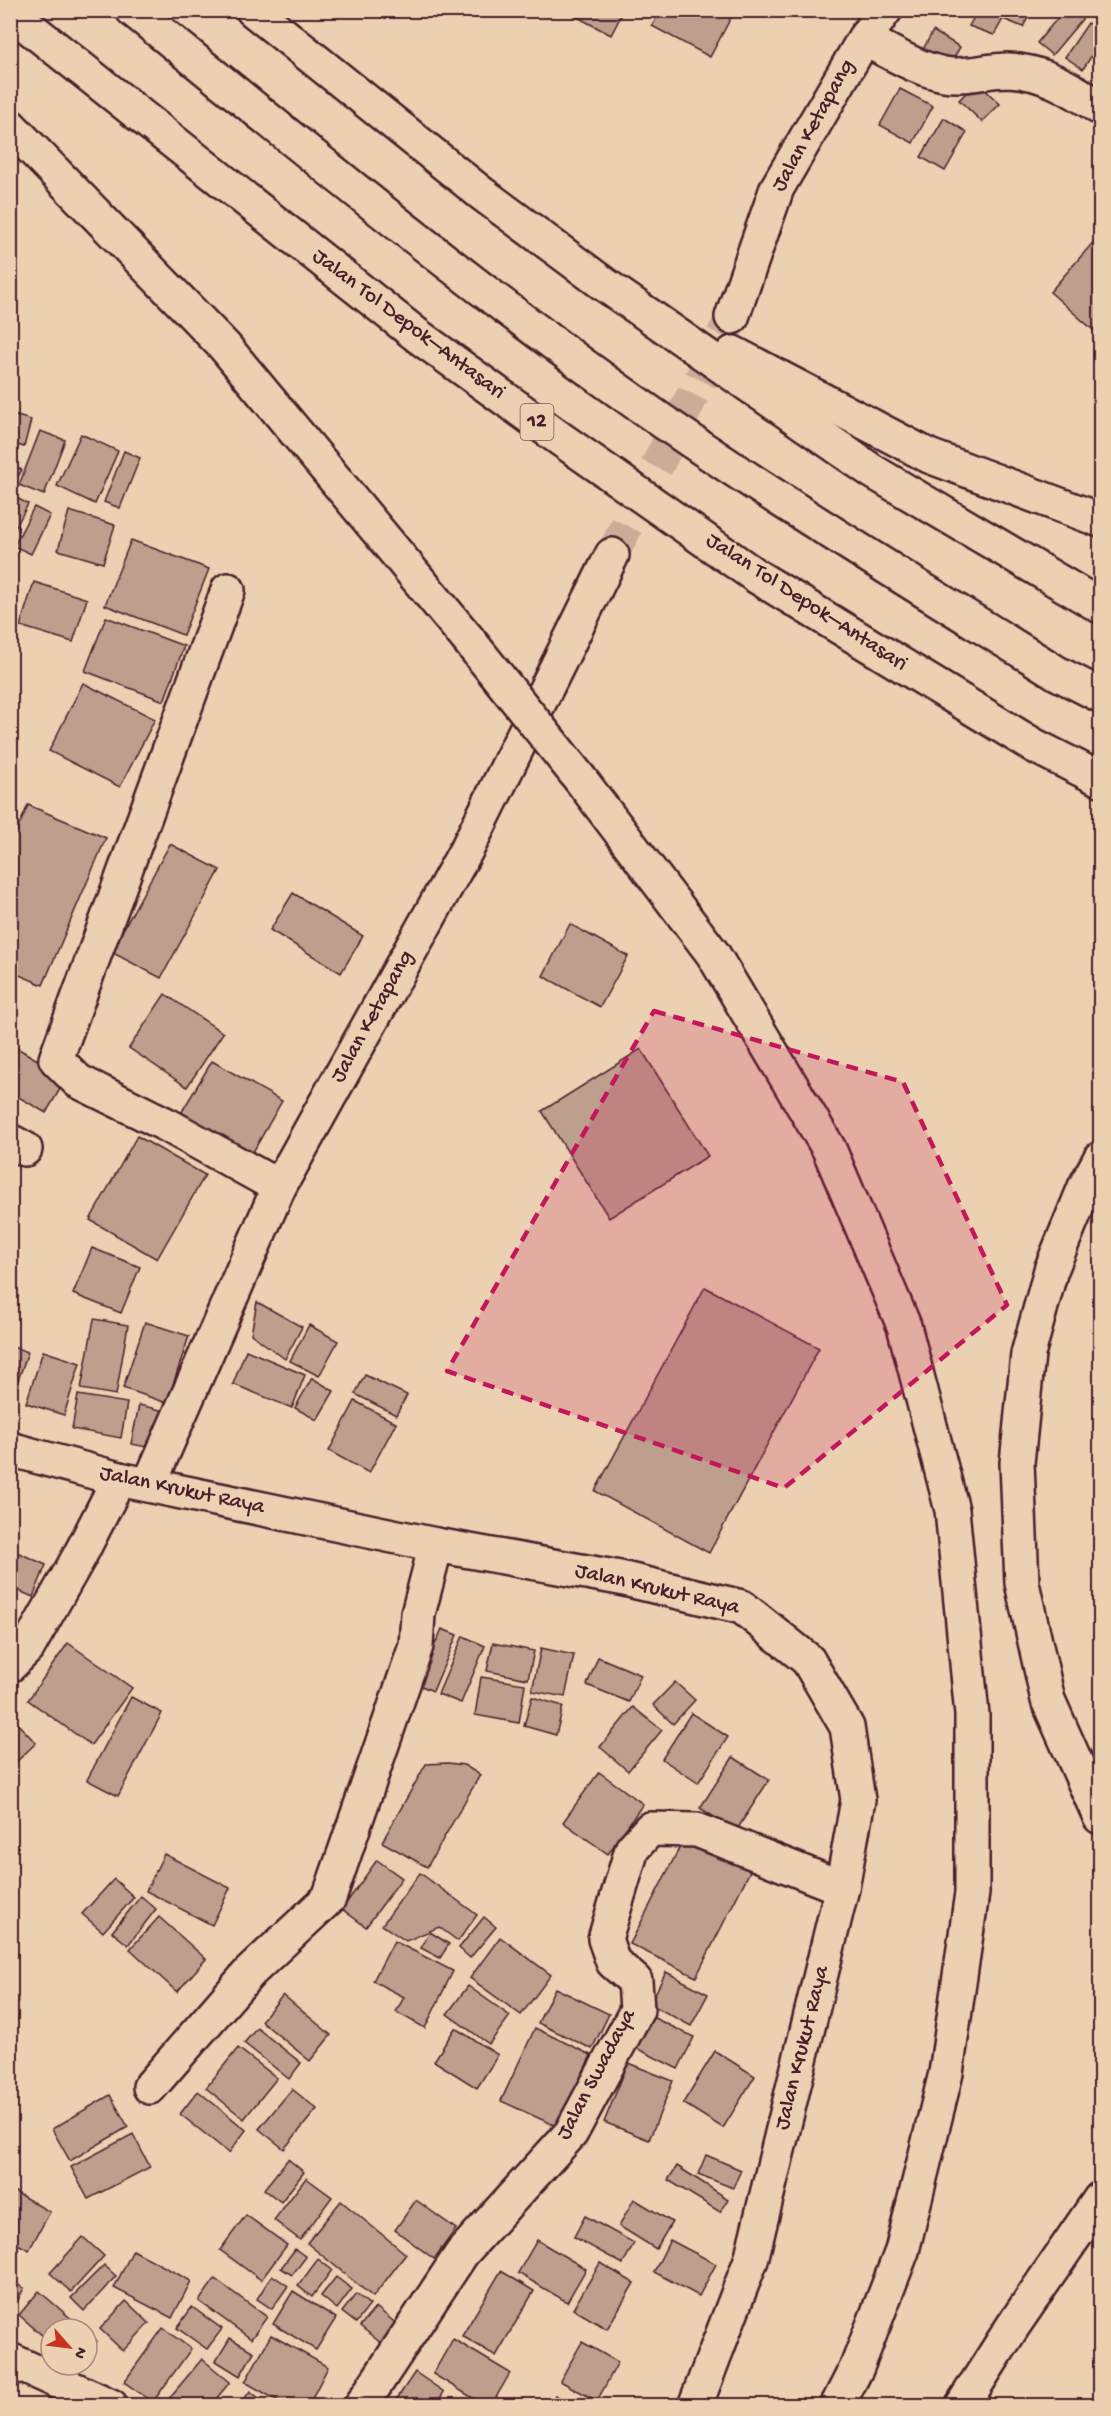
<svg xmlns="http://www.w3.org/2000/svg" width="1111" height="2416" font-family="'Gochi Hand',sans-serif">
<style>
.building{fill:#be9f8d;stroke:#4a1f2b;stroke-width:1.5}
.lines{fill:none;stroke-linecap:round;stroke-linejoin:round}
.street-tunnel{stroke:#cbad97;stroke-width:33;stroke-dasharray:33 16;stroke-linecap:butt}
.street-casing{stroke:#4a1f2b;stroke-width:38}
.secondary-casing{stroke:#4a1f2b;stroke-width:38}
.highway-casing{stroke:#4a1f2b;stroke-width:38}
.street{stroke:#ebd1b2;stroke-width:33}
.secondary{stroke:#ebd1b2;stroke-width:33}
.highway{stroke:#ebd1b2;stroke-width:33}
.highway-bridge-casing{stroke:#4a1f2b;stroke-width:38;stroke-linecap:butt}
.highway-bridge{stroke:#ebd1b2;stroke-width:33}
.marked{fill:#c2185b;fill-opacity:0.2;stroke:#c2185b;stroke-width:4.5;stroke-dasharray:12 8;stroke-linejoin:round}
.labels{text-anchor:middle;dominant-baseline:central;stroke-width:4.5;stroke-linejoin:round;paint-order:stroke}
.shield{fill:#ebd1b2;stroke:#7a5454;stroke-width:1.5}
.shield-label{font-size:21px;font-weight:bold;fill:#4a1f2b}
.street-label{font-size:22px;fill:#4a1f2b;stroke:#ebd1b2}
</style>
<rect width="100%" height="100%" fill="#ebd1b2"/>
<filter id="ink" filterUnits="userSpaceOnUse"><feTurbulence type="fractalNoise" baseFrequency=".0167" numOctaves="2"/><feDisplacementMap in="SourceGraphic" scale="12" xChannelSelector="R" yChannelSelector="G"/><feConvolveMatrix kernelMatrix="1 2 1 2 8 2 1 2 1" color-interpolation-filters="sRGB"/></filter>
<g filter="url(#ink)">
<g class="building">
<polygon points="564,10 624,10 611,35"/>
<polygon points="661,10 735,10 710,57 652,26"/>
<polygon points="978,10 1028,10 1031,12 1023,27 1003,19 994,35 969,26"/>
<polygon points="1064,10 1074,10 1083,18 1052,55 1037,43"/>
<polygon points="1088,23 1100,32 1100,43 1083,69 1065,57"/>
<polygon points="933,31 960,47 947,70 920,55"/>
<polygon points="977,82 1000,104 982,122 959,100"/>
<polygon points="900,89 933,106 913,143 880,125"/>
<polygon points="944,118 967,132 945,171 921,157"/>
<polygon points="1096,239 1100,243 1100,336 1050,292"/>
<polygon points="10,414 31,420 24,447 10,443"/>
<polygon points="40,431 65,440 44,495 19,485"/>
<polygon points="81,434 118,451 95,504 57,486"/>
<polygon points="124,451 140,458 120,508 104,502"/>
<polygon points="10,463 22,470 10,489"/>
<polygon points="11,495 28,504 10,538 10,497"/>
<polygon points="34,507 50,515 31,554 14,546"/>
<polygon points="69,511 115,525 103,563 58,550"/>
<polygon points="131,540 209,569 183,635 105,605"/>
<polygon points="34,582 87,599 73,642 20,626"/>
<polygon points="106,617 184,646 164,701 85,671"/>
<polygon points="83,683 155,719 120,787 49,751"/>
<polygon points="28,805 106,838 43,985 10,971 10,847"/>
<polygon points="170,844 220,870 161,978 111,952"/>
<polygon points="293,893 363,936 341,973 270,930"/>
<polygon points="570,924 628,956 600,1007 543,976"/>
<polygon points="165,994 223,1033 187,1087 129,1048"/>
<polygon points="17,1048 67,1077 46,1113 10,1092 10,1060"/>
<polygon points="641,1049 708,1156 609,1218 542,1111"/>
<polygon points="212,1061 282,1101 245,1166 174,1125"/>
<polygon points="137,1136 205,1175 157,1259 90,1220"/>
<polygon points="92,1248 140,1267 121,1313 73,1294"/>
<polygon points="705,1287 819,1348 709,1553 595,1491"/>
<polygon points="257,1302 302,1327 285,1359 251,1334"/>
<polygon points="94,1319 128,1325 116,1395 81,1389"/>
<polygon points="145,1322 189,1336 167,1403 123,1388"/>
<polygon points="309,1325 338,1341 319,1376 290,1361"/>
<polygon points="10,1346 28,1352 10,1403"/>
<polygon points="246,1350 305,1375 292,1408 233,1384"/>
<polygon points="43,1351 80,1363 64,1415 26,1403"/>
<polygon points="365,1375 407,1395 396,1415 355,1394"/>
<polygon points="312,1378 334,1391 317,1420 295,1408"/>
<polygon points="78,1395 127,1403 121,1438 72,1429"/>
<polygon points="355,1401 396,1423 369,1473 329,1451"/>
<polygon points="139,1405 165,1411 158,1449 131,1444"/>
<polygon points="10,1549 46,1565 33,1597 10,1587"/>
<polygon points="442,1629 457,1635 433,1691 417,1684"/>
<polygon points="463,1636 485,1646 461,1703 438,1694"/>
<polygon points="68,1643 132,1688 91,1745 28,1700"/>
<polygon points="493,1643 534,1651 528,1679 487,1671"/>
<polygon points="541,1648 574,1655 565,1697 532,1691"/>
<polygon points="598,1657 641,1675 629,1702 587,1685"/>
<polygon points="481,1677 525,1684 519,1723 475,1715"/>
<polygon points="675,1682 695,1700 673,1724 653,1705"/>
<polygon points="131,1697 162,1713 118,1796 87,1780"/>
<polygon points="532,1697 563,1706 556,1735 524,1726"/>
<polygon points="633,1707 662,1730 628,1771 600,1747"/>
<polygon points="691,1713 728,1737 698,1783 662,1759"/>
<polygon points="14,1720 36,1743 10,1768 10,1723"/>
<polygon points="733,1757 769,1780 736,1831 700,1808"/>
<polygon points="448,1763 464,1765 480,1775 427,1867 382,1842 426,1764"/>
<polygon points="599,1772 643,1804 608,1854 563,1822"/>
<polygon points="686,1835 751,1869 696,1977 630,1944"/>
<polygon points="164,1854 230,1888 212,1925 146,1891"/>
<polygon points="377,1860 402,1878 366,1927 342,1909"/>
<polygon points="420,1873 477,1915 458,1941 439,1927 406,1941 382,1925"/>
<polygon points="114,1879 134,1897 103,1932 82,1914"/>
<polygon points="141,1896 156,1909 128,1945 112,1932"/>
<polygon points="159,1917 206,1959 177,1992 130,1949"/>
<polygon points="484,1917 496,1927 470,1958 459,1948"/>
<polygon points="430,1932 449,1944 440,1958 421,1948"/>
<polygon points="500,1937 551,1975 521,2015 470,1978"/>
<polygon points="394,1941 453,1971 425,2028 396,2012 404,1997 373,1981"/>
<polygon points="666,1972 708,1994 691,2026 650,2004"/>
<polygon points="468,1986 510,2016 489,2044 447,2014"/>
<polygon points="555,1988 609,2014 592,2049 538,2023"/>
<polygon points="283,1995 331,2035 310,2061 261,2021"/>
<polygon points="650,2016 694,2037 678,2069 634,2047"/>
<polygon points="257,2028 301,2063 289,2079 244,2043"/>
<polygon points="455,2028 498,2055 477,2088 434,2061"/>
<polygon points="535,2028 591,2055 558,2127 501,2101"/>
<polygon points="238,2048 277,2078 244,2119 206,2088"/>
<polygon points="715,2051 755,2076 723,2128 683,2103"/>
<polygon points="628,2063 673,2081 649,2140 604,2122"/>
<polygon points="292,2089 317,2109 284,2149 259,2129"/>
<polygon points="198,2091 246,2130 229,2153 180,2114"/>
<polygon points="110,2095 128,2127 70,2161 52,2129"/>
<polygon points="133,2134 150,2167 88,2199 71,2167"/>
<polygon points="706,2155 741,2170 733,2188 698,2174"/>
<polygon points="288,2159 304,2172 281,2202 264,2189"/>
<polygon points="677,2166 728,2199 720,2212 668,2180"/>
<polygon points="306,2178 332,2197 300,2240 274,2220"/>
<polygon points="10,2189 50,2212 29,2250 10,2240"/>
<polygon points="634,2199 672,2222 656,2249 619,2226"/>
<polygon points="416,2200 456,2229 434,2259 395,2230"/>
<polygon points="341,2201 406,2254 373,2297 307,2243"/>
<polygon points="246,2215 287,2245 261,2280 220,2250"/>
<polygon points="585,2216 634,2243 623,2264 574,2237"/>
<polygon points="83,2237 104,2256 71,2292 50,2273"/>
<polygon points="537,2240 586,2269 567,2302 518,2273"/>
<polygon points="670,2240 716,2264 699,2296 654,2272"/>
<polygon points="295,2249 306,2257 292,2275 281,2268"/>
<polygon points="133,2250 191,2281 172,2318 114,2288"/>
<polygon points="318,2259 332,2270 312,2297 298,2286"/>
<polygon points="600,2263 634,2283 607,2329 573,2309"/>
<polygon points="104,2265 116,2276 84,2311 71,2298"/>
<polygon points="501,2271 534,2291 496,2356 462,2336"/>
<polygon points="272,2275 288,2286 272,2309 257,2299"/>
<polygon points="336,2277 352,2289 337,2309 321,2296"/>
<polygon points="215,2279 267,2317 251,2339 199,2301"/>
<polygon points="10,2281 24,2288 10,2316"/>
<polygon points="39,2291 83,2329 51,2329 51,2343 19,2315"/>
<polygon points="293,2291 336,2318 316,2350 273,2324"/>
<polygon points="356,2294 370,2305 356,2323 342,2312"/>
<polygon points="126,2301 149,2323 123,2351 100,2329"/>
<polygon points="192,2307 222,2329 207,2349 177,2328"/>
<polygon points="376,2307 398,2325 382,2344 360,2326"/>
<polygon points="163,2328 191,2349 153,2402 124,2382"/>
<polygon points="87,2332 97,2341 87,2353"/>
<polygon points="271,2335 328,2367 308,2406 287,2406 245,2382"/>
<polygon points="230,2338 254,2352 240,2376 216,2361"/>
<polygon points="453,2339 510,2373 491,2406 486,2406 433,2374"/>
<polygon points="582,2342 618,2362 597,2401 560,2381"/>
<polygon points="202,2359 230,2382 210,2406 180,2406 170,2397"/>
<polygon points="415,2372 444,2392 435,2406 392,2406"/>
<polygon points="250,2391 269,2406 239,2406"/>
<polygon points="555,2395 575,2406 549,2406"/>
</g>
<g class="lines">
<polyline class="street-tunnel" points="612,555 732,317"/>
<defs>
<g id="street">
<path d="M864,39C889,51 916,69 944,74C965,78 986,70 1008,70C1042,71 1073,89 1100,108"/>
<polyline points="732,317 777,188 864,39 885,10"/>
<polyline points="228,590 56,1059 78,1081 169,1126 279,1187"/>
<polyline points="10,1141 25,1149"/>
<polyline points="149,1485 279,1187 469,845 612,555"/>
<polyline points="10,1665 28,1647 79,1557 119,1479"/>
<polyline points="150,2087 250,1972 329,1898 416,1646 418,1614 436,1545"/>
<polyline points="10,2360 111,2406"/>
<polyline points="361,2406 462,2253 571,2133 637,2010 635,1981 613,1962 605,1939 632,1849 650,1829 697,1830 842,1888"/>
</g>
<polyline id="secondary" points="10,1449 119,1479 436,1545 620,1578 742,1607 808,1660 847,1727 858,1800 842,1888 751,2260 695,2406"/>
<g id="highway">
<path d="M133,10C288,135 440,262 601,378C748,484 903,577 1057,673L1100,695"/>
<polyline points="253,10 481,193 604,284 872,471 1100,606"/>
<polyline points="10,12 418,336 562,440 756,576 1033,745 1100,779"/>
<polyline points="10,126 225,347 467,638"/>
<polyline points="733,353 929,456 1100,520"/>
<polyline points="581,780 713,954 829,1149 904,1326 952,1510 972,1715 972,1893 946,2073 902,2251 857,2367 837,2406"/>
<polyline points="1100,1159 1085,1187 1051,1270 1028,1354 1017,1463 1022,1583 1048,1700 1100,1817"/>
<polyline points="962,2406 1013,2326 1100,2199"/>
</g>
</defs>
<use href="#street" class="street-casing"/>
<use href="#secondary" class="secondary-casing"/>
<use href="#highway" class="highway-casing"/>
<use href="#street" class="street"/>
<use href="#secondary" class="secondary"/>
<use href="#highway" class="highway"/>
<defs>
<polyline id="highway-bridge" points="467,638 581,780"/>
</defs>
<use href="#highway-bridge" class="highway-bridge-casing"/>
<use href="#highway-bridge" class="highway-bridge"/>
</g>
</g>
<path class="marked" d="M654,1011L903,1082L1007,1305L784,1488L447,1371Z"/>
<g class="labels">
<rect class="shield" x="520.5" y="404" width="33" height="36" rx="4.5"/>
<g class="shield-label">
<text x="537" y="422">12</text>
</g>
<g class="street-label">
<text transform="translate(814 126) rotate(-61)">Jalan Ketapang</text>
<text transform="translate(408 325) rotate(37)">Jalan Tol Depok–Antasari</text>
<text transform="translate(806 603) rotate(33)">Jalan Tol Depok–Antasari</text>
<text transform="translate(373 1017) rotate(-61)">Jalan Ketapang</text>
<text transform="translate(182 1491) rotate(12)">Jalan Krukut Raya</text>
<text transform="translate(657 1590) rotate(13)">Jalan Krukut Raya</text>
<text transform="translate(803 2048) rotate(-76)">Jalan Krukut Raya</text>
<text transform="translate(597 2075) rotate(-62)">Jalan Swadaya</text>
</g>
</g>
<rect width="1111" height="2416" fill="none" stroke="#ebd1b2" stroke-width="36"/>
<rect x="18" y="18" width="1075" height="2380" fill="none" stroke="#4a1f2b" stroke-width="2" filter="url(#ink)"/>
<g transform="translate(69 2347) rotate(118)"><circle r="28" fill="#ebd1b2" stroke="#ab8a7c" stroke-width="1.5"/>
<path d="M0-4.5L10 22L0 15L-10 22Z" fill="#c8321e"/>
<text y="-9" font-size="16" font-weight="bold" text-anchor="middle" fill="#4a1f2b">N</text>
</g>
</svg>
